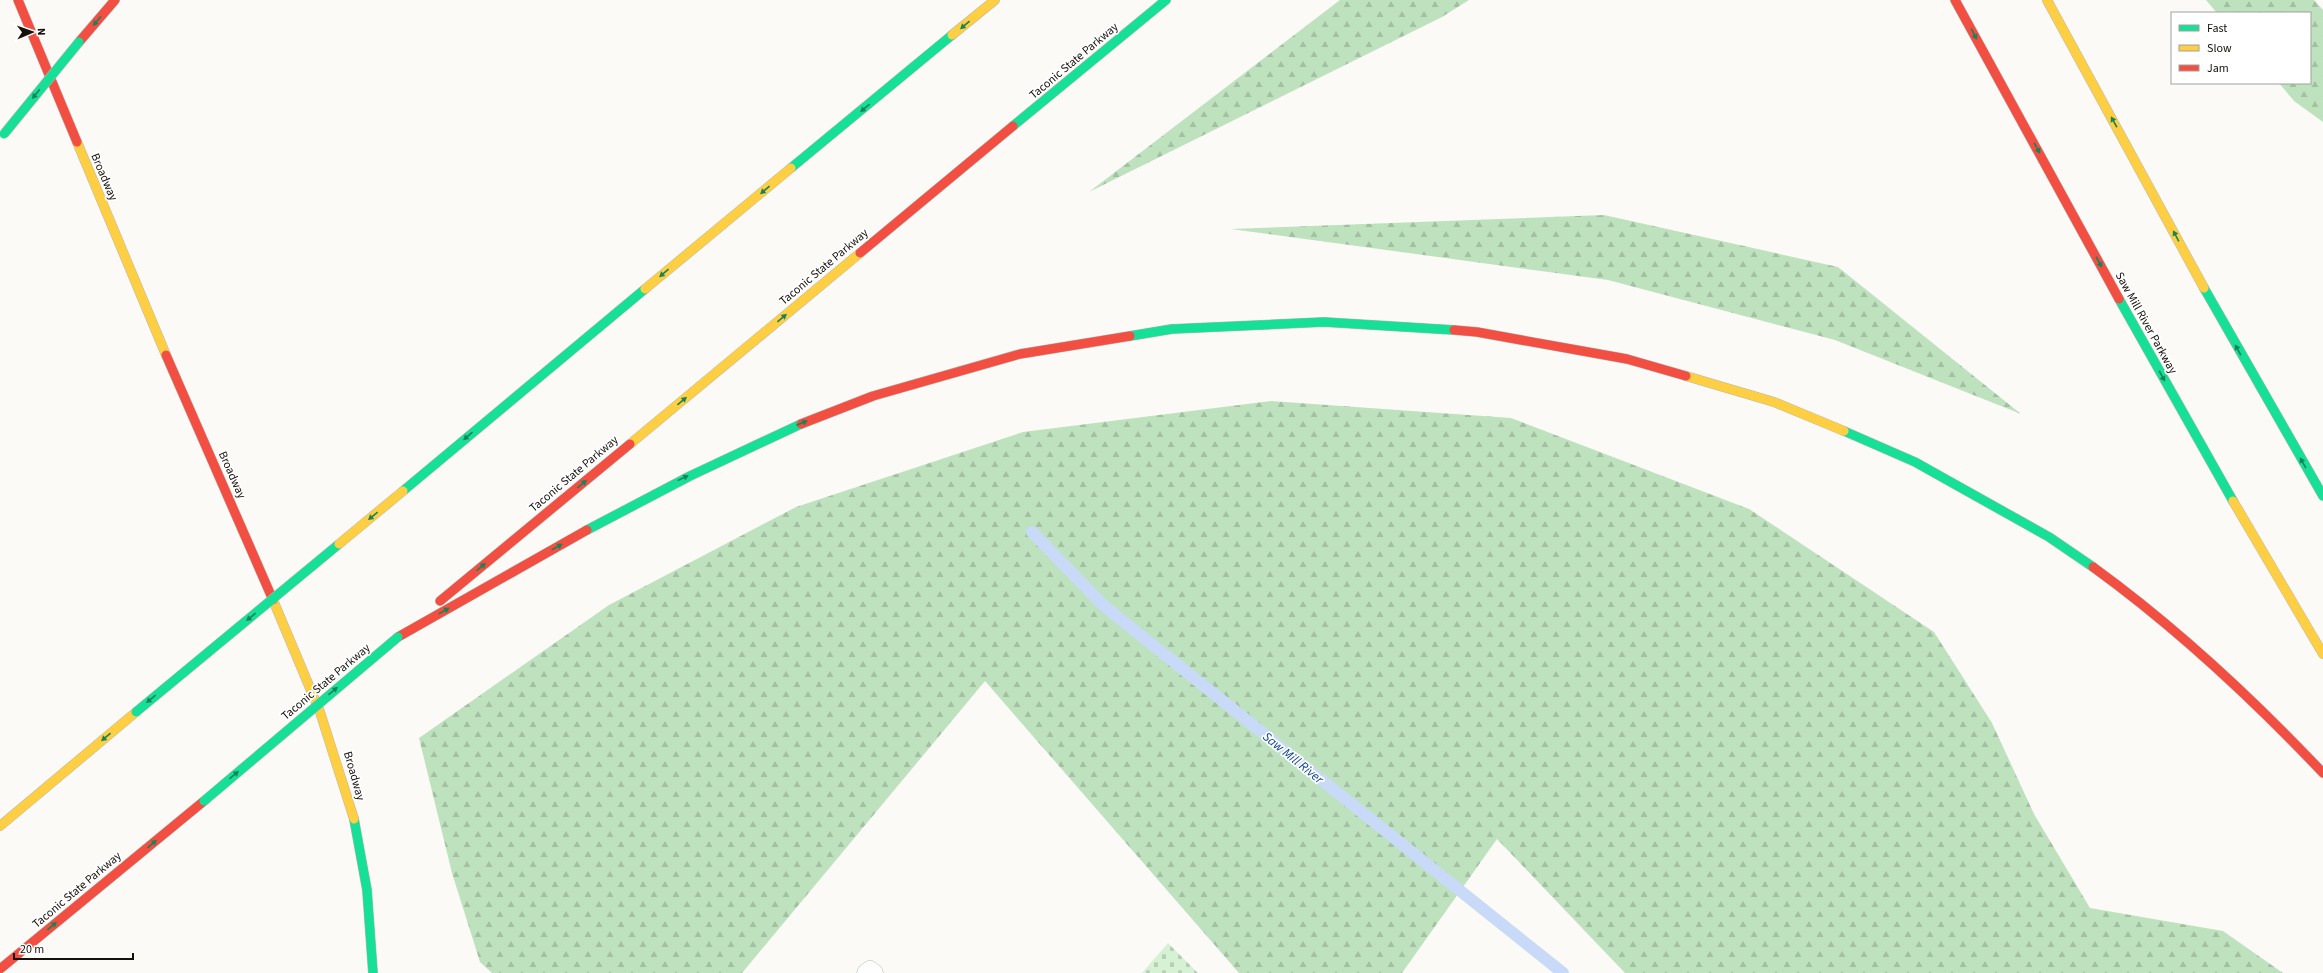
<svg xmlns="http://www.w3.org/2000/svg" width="2323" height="973" font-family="'Source Sans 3',sans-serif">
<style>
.forest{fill:url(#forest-firs)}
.cemetery{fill:url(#cemetery-stones)}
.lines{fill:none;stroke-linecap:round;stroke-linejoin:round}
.stream{stroke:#c8daf7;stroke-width:12}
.lane-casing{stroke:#b9b6b2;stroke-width:19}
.fast-casing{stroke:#b9b6b2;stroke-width:10}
.slow-casing{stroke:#b9b6b2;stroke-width:10}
.jam-casing{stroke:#b9b6b2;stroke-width:10}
.lane{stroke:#fffefe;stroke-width:18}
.fast{stroke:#16e098;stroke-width:9}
.slow{stroke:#ffcf43;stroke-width:9}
.jam{stroke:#f24e42;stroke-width:9}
.fast-bridge-casing{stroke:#b9b6b2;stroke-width:10;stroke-linecap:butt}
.slow-bridge-casing{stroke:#b9b6b2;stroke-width:10;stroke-linecap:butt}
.fast-bridge{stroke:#16e098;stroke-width:9}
.slow-bridge{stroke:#ffcf43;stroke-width:9}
.oneway{fill:#168359}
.labels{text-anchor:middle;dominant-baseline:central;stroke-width:3.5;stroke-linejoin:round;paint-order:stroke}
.street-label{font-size:12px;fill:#16110b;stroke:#fff}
.water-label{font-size:13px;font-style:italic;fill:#03428f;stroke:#fff}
</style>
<defs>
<pattern id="forest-firs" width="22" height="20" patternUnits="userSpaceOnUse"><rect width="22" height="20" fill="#bee2be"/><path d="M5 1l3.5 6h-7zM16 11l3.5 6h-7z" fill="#a3c1a2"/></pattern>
<pattern id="cemetery-stones" width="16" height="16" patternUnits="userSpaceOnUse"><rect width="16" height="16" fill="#d7f1d5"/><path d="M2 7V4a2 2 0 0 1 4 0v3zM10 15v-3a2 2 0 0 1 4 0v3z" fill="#b8ceb6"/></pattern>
</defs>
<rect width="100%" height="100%" fill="#fcfaf7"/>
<g class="forest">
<polygon points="1340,0 1469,0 1442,17 1089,192"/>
<polygon points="2206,0 2314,0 2323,10 2323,122 2294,101 2279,83 2310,83 2310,13 2217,13"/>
<polygon points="1604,215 1838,267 2021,414 1835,340 1608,280 1231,229"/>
<polygon points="1271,401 1511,418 1749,509 1934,632 1992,723 2034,814 2090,908 2223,931 2283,973 1625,973 1497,839 1402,973 1239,973 985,681 742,973 492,973 480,962 452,873 419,738 609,605 796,507 1023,432"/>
</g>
<polygon class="cemetery" points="1168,943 1198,973 1142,973"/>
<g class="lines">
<polyline class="stream" points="1032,532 1104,606 1563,973"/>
<defs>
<polyline id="lane" points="866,973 870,970 874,973"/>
<g id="fast">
<polyline points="1013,126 1166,0"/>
<polyline points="791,168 952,35"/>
<polyline points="2204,288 2323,496"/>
<polyline points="2119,299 2233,501"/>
<polyline points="1130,336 1172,329 1324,322 1454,330"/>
<polyline points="1844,431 1915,462 2049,537 2093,567"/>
<polyline points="403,491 645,289"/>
<polyline points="587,530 690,476 801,424"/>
<polyline points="354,819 367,890 373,973"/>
</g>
<g id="slow">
<polyline points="2047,0 2204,288"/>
<polyline points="952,35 995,0"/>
<polyline points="77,142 166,355"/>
<polyline points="645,289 791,168"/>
<polyline points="1686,376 1774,402 1844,431"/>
<polyline points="630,444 860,253"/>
<polyline points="2233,501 2323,654"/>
<polyline points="273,600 320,712 354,819"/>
<polyline points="0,826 136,712"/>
</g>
<g id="jam">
<polyline points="18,0 77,142"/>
<polyline points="1955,0 2119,299"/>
<polyline points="79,42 115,0"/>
<polyline points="860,253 1013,126"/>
<polyline points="1454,330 1477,332 1627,359 1686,376"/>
<polyline points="166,355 273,600"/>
<polyline points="801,424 873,396 1020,354 1130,336"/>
<path d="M2093,567C2177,628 2252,698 2323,773"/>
<polyline points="440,601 630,444"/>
<polyline points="398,637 587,530"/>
<polyline points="0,969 204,801"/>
</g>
</defs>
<use href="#lane" class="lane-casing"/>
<use href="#fast" class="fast-casing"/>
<use href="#slow" class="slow-casing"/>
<use href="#jam" class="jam-casing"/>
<use href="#lane" class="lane"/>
<use href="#fast" class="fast"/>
<use href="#slow" class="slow"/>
<use href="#jam" class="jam"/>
<defs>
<g id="fast-bridge">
<polyline points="4,134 79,42"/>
<polyline points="136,712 339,544"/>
<polyline points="204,801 398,637"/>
</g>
<polyline id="slow-bridge" points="339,544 403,491"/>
</defs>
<use href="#fast-bridge" class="fast-bridge-casing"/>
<use href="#slow-bridge" class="slow-bridge-casing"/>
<use href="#fast-bridge" class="fast-bridge"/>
<use href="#slow-bridge" class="slow-bridge"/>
</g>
<defs><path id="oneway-solid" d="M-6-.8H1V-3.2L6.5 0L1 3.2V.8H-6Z"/></defs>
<g class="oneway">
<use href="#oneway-solid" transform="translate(97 21) rotate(131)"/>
<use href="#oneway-solid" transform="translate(965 25) rotate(140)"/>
<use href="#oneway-solid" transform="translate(1974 34) rotate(62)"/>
<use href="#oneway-solid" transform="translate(36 94) rotate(129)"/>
<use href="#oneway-solid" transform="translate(865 108) rotate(140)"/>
<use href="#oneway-solid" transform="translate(2114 122) rotate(-119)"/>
<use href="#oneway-solid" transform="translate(2037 148) rotate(61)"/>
<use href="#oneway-solid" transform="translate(765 190) rotate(140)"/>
<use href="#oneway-solid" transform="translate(2176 236) rotate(-118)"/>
<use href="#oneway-solid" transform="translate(2099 262) rotate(61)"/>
<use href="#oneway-solid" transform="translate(664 273) rotate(140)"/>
<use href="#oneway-solid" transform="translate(782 318) rotate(-40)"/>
<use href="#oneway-solid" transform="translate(2238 350) rotate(-119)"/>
<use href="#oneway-solid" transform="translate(2162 376) rotate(61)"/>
<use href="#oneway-solid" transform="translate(682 401) rotate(-40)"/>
<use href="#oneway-solid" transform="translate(802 423) rotate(-23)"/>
<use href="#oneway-solid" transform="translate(468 436) rotate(139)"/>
<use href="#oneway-solid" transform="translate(2303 463) rotate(-120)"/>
<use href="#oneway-solid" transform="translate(683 478) rotate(-26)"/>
<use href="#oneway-solid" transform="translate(582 484) rotate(-40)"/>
<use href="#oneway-solid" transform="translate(373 516) rotate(141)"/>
<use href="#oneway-solid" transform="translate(557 547) rotate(-29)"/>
<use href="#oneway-solid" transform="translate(481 567) rotate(-40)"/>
<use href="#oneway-solid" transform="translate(444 611) rotate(-29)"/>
<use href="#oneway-solid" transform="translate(251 617) rotate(141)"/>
<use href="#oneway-solid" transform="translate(333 691) rotate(-40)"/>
<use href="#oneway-solid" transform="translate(151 699) rotate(141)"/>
<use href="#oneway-solid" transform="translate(106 737) rotate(140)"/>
<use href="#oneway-solid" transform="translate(234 775) rotate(-40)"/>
<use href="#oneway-solid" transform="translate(152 844) rotate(-40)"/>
<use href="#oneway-solid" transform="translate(52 926) rotate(-40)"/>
</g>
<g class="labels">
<g class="street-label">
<text transform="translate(1074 61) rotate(-40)">Taconic State Parkway</text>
<text transform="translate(104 177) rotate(67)">Broadway</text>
<text transform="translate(824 267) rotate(-40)">Taconic State Parkway</text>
<text transform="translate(2146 323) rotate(61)">Saw Mill River Parkway</text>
<text transform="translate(574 474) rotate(-40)">Taconic State Parkway</text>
<text transform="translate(232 475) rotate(66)">Broadway</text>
<text transform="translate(326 682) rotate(-40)">Taconic State Parkway</text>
<text transform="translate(354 776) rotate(74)">Broadway</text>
<text transform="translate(77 890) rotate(-40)">Taconic State Parkway</text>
</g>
<g class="water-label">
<text transform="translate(1293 758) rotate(39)">Saw Mill River</text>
</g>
</g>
<rect x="2171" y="12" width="140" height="72" fill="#ffffff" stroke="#a2a09d"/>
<rect x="2179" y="25" width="20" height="6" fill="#16e098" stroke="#a2a09d"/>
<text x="2207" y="32" font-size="12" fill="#16110b">Fast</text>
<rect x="2179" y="45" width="20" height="6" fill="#ffcf43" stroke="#a2a09d"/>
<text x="2207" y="52" font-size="12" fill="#16110b">Slow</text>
<rect x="2179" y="65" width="20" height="6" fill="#f24e42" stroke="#a2a09d"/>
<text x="2207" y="72" font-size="12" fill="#16110b">Jam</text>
<g transform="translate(32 32) rotate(88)" stroke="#ffffff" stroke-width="3" paint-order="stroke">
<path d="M0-3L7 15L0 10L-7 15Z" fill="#16110b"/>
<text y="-6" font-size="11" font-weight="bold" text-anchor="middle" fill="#16110b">N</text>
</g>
<path d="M14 953v6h119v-6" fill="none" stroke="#16110b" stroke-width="2"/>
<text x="20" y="953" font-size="12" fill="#16110b" stroke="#ffffff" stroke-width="3" paint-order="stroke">20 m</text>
</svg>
